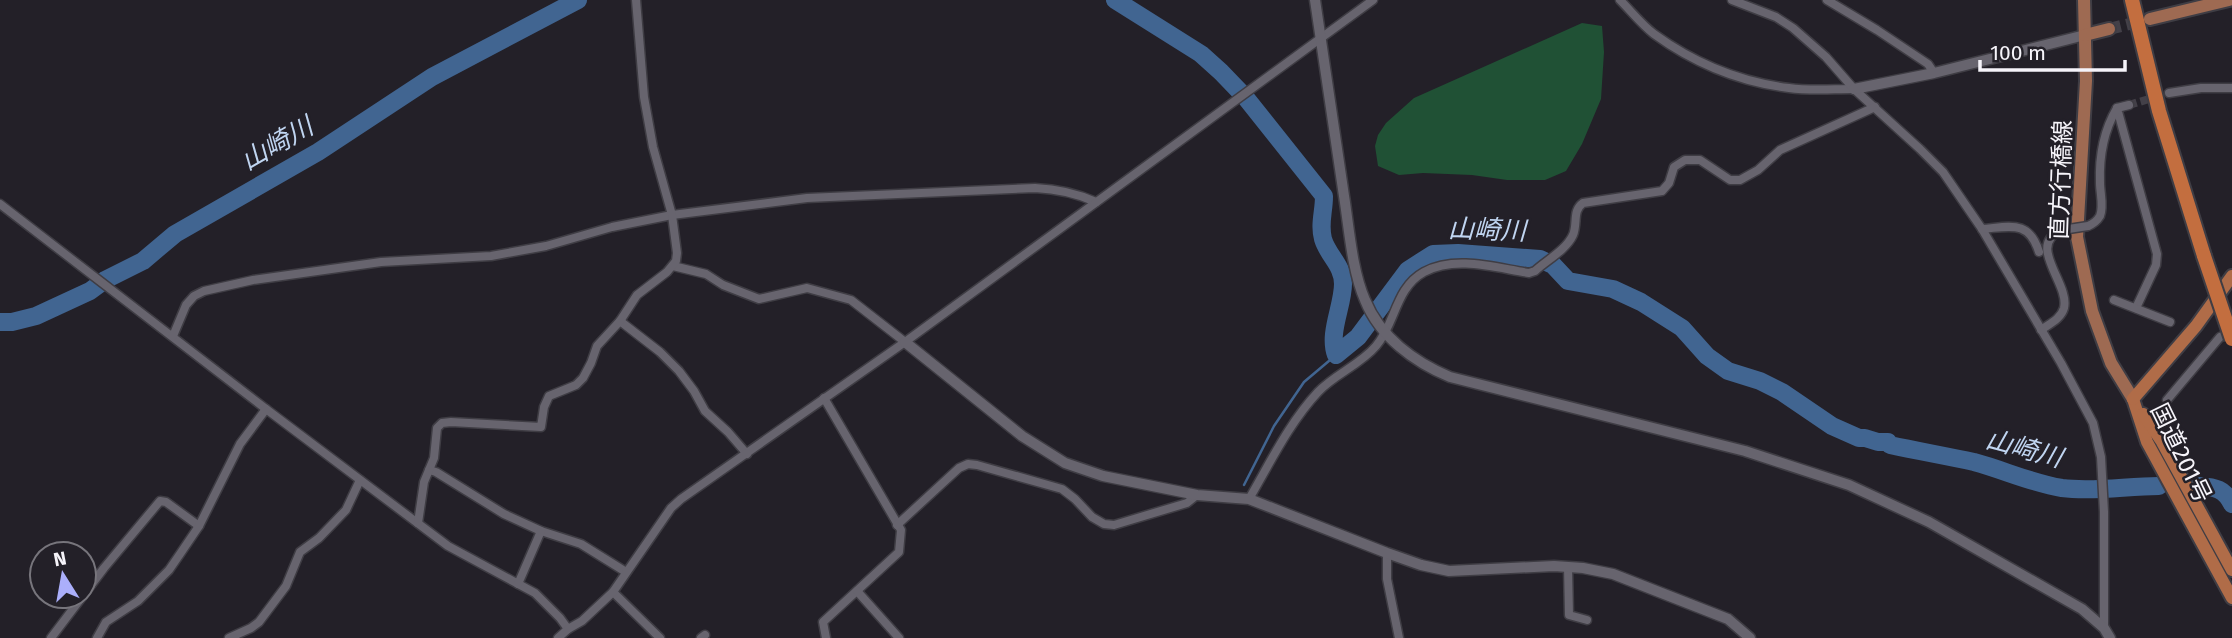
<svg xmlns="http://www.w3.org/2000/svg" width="2232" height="638" font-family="'Fira Sans','Noto Sans JP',sans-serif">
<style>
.green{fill:#205135}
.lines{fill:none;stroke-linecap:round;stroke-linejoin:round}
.stream{stroke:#416591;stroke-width:2.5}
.river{stroke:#416591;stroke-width:18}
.minor-tunnel{stroke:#434048;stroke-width:8;stroke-dasharray:8 4;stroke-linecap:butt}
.primary-tunnel{stroke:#434048;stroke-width:12;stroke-dasharray:12 6;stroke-linecap:butt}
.minor-casing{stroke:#3f3d44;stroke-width:11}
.tertiary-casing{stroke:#3f3d44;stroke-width:13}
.primary-casing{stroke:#3f3d44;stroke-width:16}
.trunk-casing{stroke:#3f3d44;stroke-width:16}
.motorway-casing{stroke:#3f3d44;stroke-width:18}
.minor{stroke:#67646e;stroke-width:8}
.tertiary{stroke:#67646e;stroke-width:10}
.primary{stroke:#9e6a52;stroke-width:12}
.trunk{stroke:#b06c48;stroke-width:12}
.motorway{stroke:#c36e3f;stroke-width:14}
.minor-bridge-casing{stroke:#3f3d44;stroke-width:11;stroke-linecap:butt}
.motorway-bridge-casing{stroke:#3f3d44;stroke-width:18;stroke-linecap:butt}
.minor-bridge{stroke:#67646e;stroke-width:8}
.motorway-bridge{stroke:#c36e3f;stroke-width:14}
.labels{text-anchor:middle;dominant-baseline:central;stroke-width:5;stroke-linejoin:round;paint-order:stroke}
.street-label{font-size:24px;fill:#f6f4fa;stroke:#232028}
.water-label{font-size:26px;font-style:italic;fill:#c0d5f1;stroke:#232028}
</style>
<rect width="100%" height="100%" fill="#232028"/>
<polygon class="green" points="1582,23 1602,26 1604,52 1601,99 1582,144 1566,171 1545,180 1507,180 1472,175 1423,173 1399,175 1378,166 1375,146 1378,135 1386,123 1414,98"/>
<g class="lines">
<polyline class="stream" points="1244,485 1274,426 1304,382 1336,355"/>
<g class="river">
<path d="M1115,0L1201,54L1221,72L1246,98L1324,196C1324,212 1319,224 1323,239C1328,256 1343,265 1343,284C1343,306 1328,333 1336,355L1358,337L1408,270L1433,254L1458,253L1540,259L1553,265L1568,281L1613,289L1641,302L1682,328L1707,356L1728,371L1760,381L1782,392L1832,426L1859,438H1865L1878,442H1888L1890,445C1918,451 1946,456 1974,462C2004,470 2031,483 2062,488C2094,492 2127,486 2159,486"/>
<polyline points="0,322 12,322 36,316 90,291 105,280 143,261 175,234 318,152 432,77 578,0"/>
<path d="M2199,486C2215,487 2225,489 2232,504"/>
</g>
<polyline class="minor-tunnel" points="2129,105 2159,96"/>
<polyline class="primary-tunnel" points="2109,29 2146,20"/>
<defs>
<g id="minor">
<path d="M1620,0C1631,11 1642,25 1654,34C1694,63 1740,82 1789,88C1810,91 1832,89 1854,89"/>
<polyline points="1732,0 1776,17 1793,28 1826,57 1854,89 1920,149 1943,172 1982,229 2061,363 2093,423 2101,457 2104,512 2104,628"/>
<polyline points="1827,0 1877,30 1928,64 1934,73"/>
<polyline points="2169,93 2201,88 2232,88"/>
<polyline points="2129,105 2117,108 2157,254 2156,265 2136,308"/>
<polyline points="0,204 266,409 448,546 535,593 560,618 568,629"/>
<path d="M2088,226C2093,224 2097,221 2100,216C2104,206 2100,193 2100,183C2099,157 2104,130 2117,108"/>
<path d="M1982,229C2009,227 2029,219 2039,252"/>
<polyline points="673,266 706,274 723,285 759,299 807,288 851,300 905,342"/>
<polyline points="2114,300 2170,322"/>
<polyline points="620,321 660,352 679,371 694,391 705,411 728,432 747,454"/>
<path d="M2041,330C2049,324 2061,319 2064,308C2070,283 2025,245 2062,230"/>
<path d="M173,336L186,305L194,296L204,291L253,280L381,262L491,256L546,246L612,227L672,215L807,198L1035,188C1057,189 1076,193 1096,202"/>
<polyline points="824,398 901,530 899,552 823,622 826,638"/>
<polyline points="2167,400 2220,337 2232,332"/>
<polyline points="429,470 436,472 504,514 541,531 581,544 626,572"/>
<path d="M1249,499C1270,463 1289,423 1318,392C1335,374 1360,365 1376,346C1396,323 1395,288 1424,272C1456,255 1496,268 1529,273L1535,271C1547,260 1566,250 1573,235C1578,223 1572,211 1583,203L1662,191L1669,183L1674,167L1685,160H1700L1730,180H1740L1758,170L1780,150L1875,107"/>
<polyline points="418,523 424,482 434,458 437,428 442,423 451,422 541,427 544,407 549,396 576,385 583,378 591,363 597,346 620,321 637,295 667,272 676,261 677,253 672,215 653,147 644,97 636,0"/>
<polyline points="897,525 959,468 968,464 977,465 1062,489 1075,499 1092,517 1104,524 1114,525 1187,503 1197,495"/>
<polyline points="1387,553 1387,579 1399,638"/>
<polyline points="1568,567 1569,615 1587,620"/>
<polyline points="518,584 541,531"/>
<polyline points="857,591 899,638"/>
<polyline points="613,592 660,638"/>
<polyline points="51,638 104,568 160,501 166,502 199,526"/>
<polyline points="97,638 106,622 138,601 169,570 180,554 199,526 240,444 266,409"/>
<polyline points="229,638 251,628 259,622 286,586 300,552 319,538 346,510 360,480"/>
<polyline points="558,638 568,629 582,621 613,592 671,508 681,499 905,342 1373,0"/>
<polyline points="701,638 705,635"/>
</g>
<g id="tertiary">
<path d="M1315,0C1324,65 1334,130 1344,196C1349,227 1352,271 1365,300C1380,337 1414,362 1450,377L1745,451L1849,485L1929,522L2082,609L2104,628L2110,638"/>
<polyline points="1854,89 1934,73 2085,35"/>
<polyline points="905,342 1022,436 1065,463 1103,476 1197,495 1249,499 1387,553 1421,565 1449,571 1554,566 1583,568 1613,574 1728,619 1750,638"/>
</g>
<g id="primary">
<polyline points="2084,0 2086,81 2077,237 2092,311 2111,363 2133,399"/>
<polyline points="2150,19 2229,0"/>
<polyline points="2085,35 2109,29"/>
</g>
<g id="trunk">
<polyline points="2133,399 2147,442 2232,598"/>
<polyline points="2133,399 2196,326 2232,276"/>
<polyline points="2143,414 2162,442 2232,570"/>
</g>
<polyline id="motorway" points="2132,0 2159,111 2204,256"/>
</defs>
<use href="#minor" class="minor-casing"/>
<use href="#tertiary" class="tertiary-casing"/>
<use href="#primary" class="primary-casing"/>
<use href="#trunk" class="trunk-casing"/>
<use href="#motorway" class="motorway-casing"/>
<use href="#minor" class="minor"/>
<use href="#tertiary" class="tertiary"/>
<use href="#primary" class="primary"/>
<use href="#trunk" class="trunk"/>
<use href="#motorway" class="motorway"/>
<defs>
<polyline id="minor-bridge" points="2062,230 2088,226"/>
<polyline id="motorway-bridge" points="2204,256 2232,339"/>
</defs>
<use href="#minor-bridge" class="minor-bridge-casing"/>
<use href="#motorway-bridge" class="motorway-bridge-casing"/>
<use href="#minor-bridge" class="minor-bridge"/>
<use href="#motorway-bridge" class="motorway-bridge"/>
</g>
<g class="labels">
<g class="street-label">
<text transform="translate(2061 180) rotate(-88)">直方行橋線</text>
<text transform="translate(2181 453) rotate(64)">国道201号</text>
</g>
<g class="water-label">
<text transform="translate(277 144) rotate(-30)">山崎川</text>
<text transform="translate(1487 230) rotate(2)">山崎川</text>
<text transform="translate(2024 449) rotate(15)">山崎川</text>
</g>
</g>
<g transform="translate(63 575) rotate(349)"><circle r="33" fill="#232028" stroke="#77757c" stroke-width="2"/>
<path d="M0-5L12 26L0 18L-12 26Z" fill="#abaffb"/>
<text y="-10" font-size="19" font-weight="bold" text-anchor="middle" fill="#f6f4fa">N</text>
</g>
<path d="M1980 60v10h145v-10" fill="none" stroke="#f6f4fa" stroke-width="3.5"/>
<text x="1990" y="60" font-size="21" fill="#f6f4fa" stroke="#232028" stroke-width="5" paint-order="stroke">100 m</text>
</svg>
